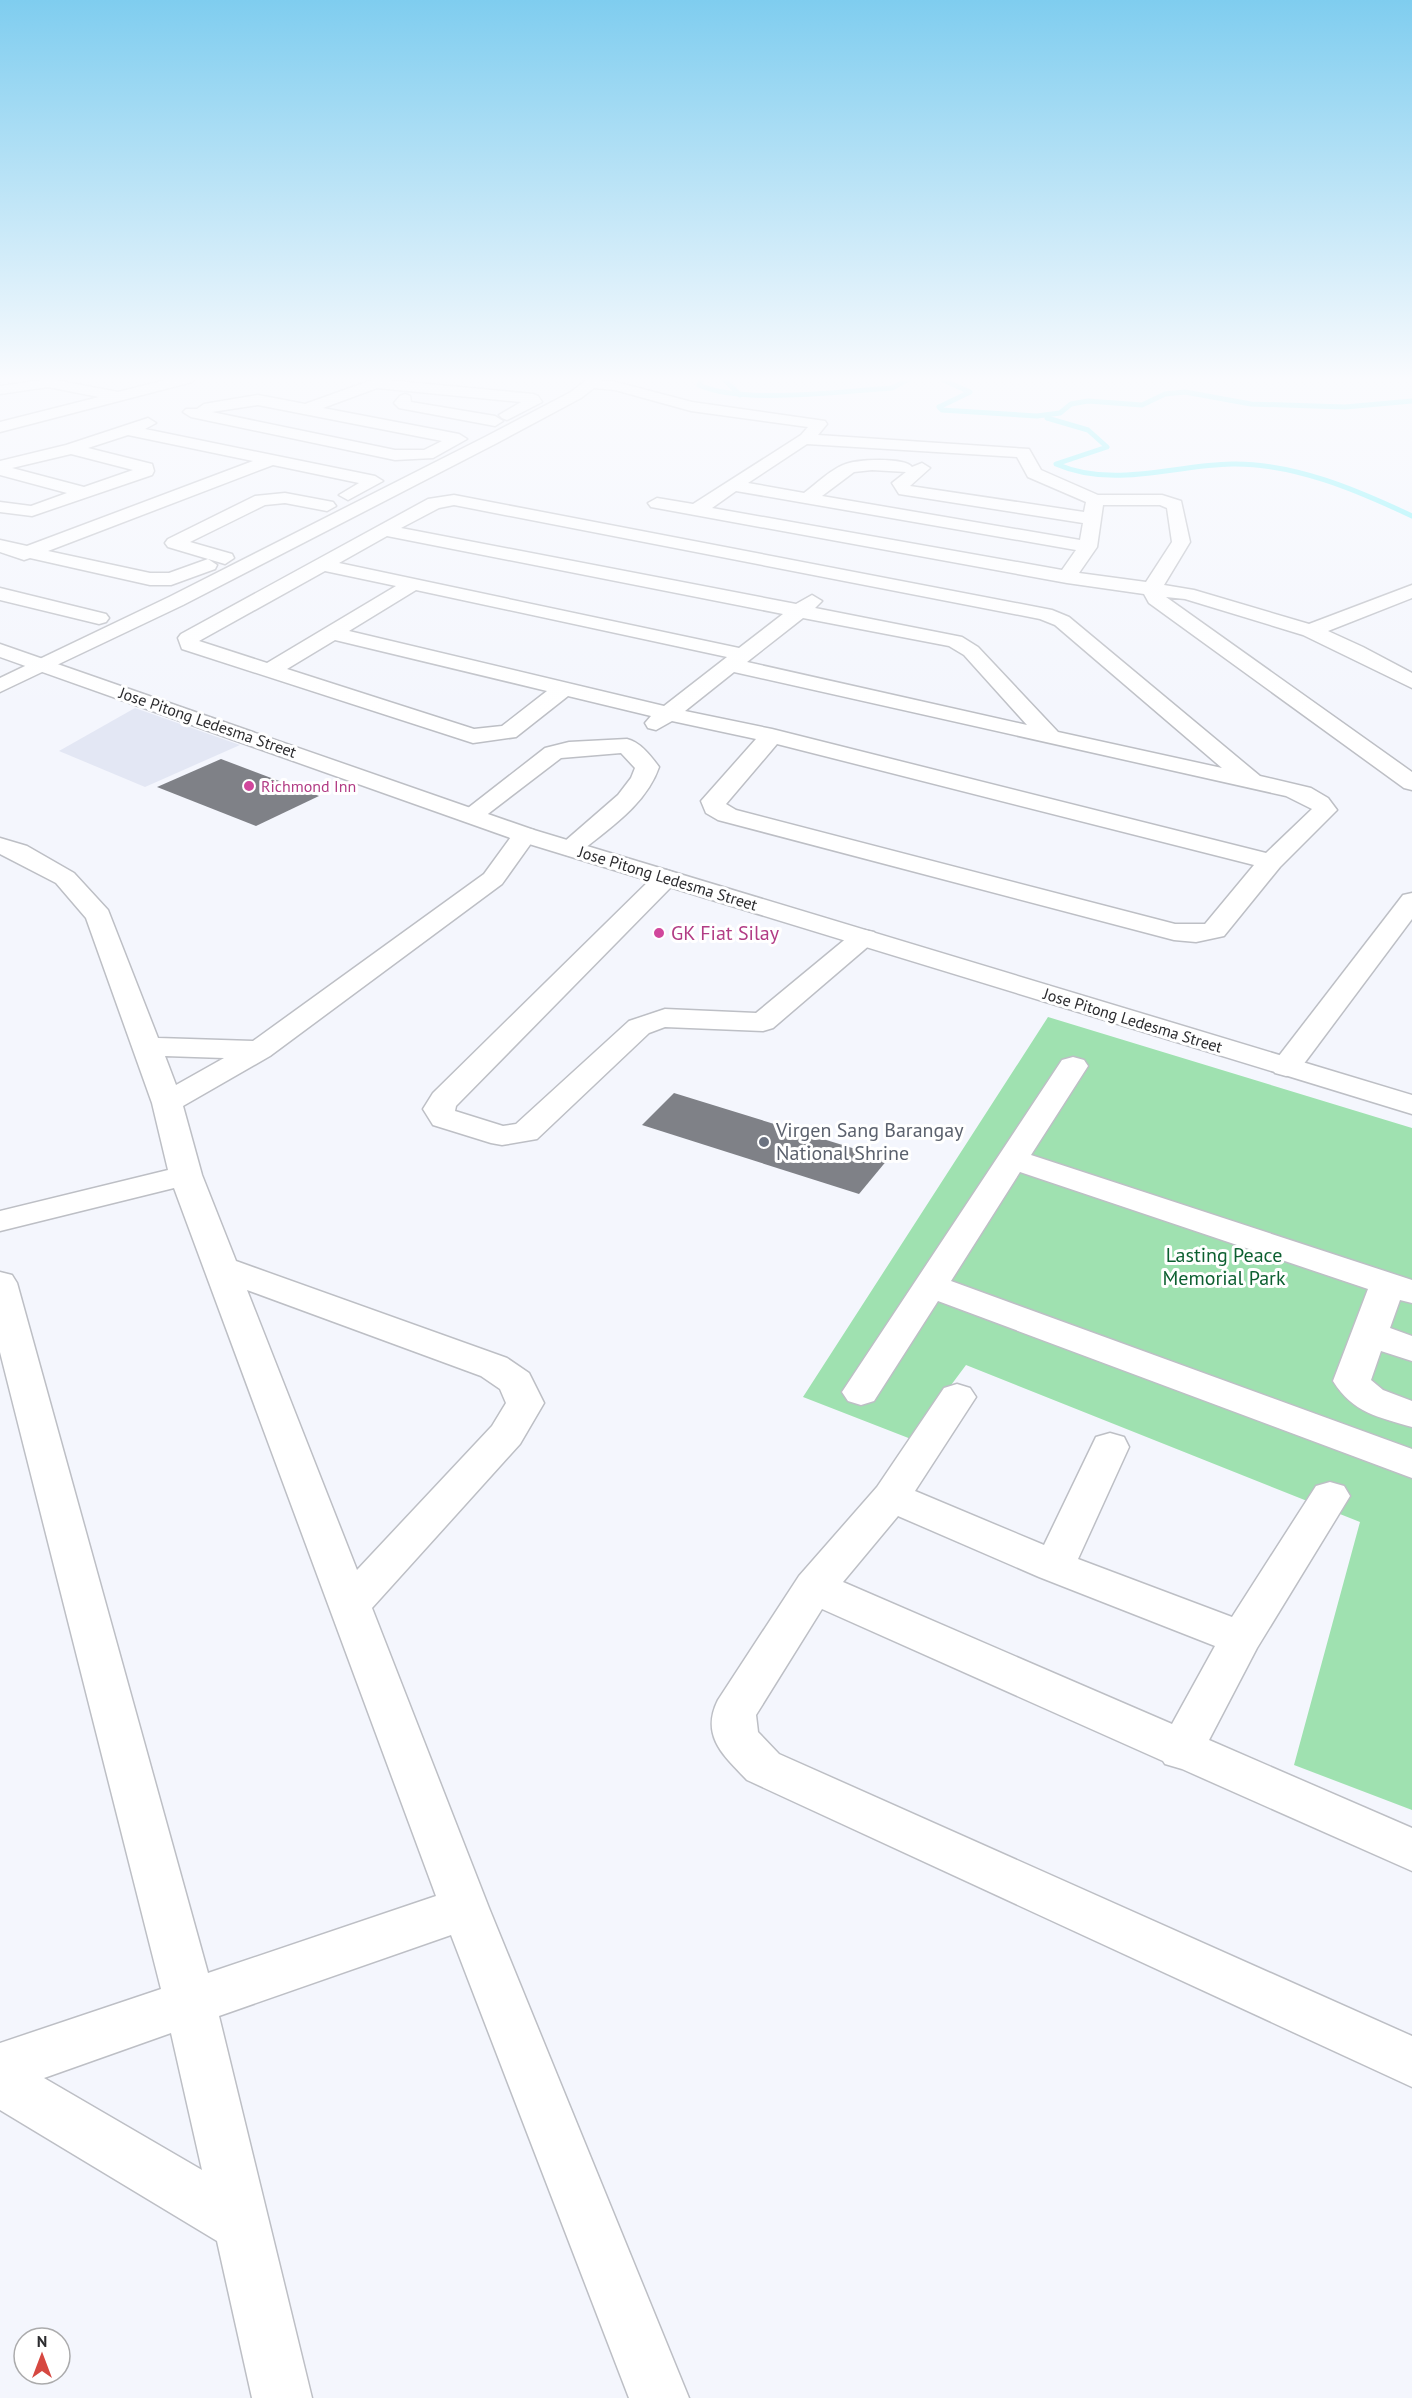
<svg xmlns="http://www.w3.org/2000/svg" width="1412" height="2398" font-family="'PT Sans',sans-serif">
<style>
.built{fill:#e3e7f4}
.green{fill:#9fe1b0}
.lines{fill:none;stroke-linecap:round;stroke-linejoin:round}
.stream{stroke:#83f3f9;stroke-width:5}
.building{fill:#7f8187}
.minor-casing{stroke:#bdbfc5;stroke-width:3}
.major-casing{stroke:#bdbfc5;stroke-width:3}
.minor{fill:#fff;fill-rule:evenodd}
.major{fill:#fff;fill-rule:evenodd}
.hotel-dot{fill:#d1479c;stroke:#fff;stroke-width:2}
.worship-dot{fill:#6b7280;stroke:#fff;stroke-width:2}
.labels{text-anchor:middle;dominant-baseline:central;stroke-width:6;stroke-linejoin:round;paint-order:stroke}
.far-street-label{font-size:16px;fill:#2c2c2f;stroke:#fff}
.far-hotel-label{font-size:16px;fill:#b23c85;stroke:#fff;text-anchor:start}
.hotel-label{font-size:20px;fill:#b23c85;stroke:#fff;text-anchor:start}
.worship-label{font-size:20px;fill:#5b616d;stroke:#fff;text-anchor:start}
.park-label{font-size:20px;fill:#0c5f30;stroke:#fff}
</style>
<rect width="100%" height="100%" fill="#f4f6fd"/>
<polygon class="built" points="135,708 240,745 145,787 59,751"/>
<polygon class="green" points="1048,1017 1412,1128 1412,1810 1294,1765 1360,1522 966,1365 911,1439 803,1397"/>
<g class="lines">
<g class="stream">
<path d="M702,379L699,385C743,405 841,391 892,388L909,379"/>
<polyline points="724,379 740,395"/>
<polyline points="941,379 970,392 939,407 942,410 1037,416 1060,413 1071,404 1088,401 1142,405 1165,394 1185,392 1251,404 1345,407 1412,401"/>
<path d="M1047,418L1088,430L1107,447L1056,464C1113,489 1173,465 1232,464C1294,463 1357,490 1412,516"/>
</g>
</g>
<g class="building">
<polygon points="221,759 319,796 256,826 157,787"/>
<polygon points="674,1093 888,1159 859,1194 642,1125"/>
</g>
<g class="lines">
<defs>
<g id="minor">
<polygon points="50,379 118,392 170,379 194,379 192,382 0,432 0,422 99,397 48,387 0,394 0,386"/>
<path d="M375,379L533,394L538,396L542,402L507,420L502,418L499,415L521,402L377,388L323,408L459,434L467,439L433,458L395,460L191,417L183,412L186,409H197L204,404L258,395L305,404ZM258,405L442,441L424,450H395L212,412Z"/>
<path d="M587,379L616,382L692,402L825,421L827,424L818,435L1029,449L1041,470L1098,495H1162L1181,501L1190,542L1164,585L1194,590L1309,624L1412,585V598L1328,631L1363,647L1412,673V688L1303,635L1185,599L1166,597L1412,772V790L1404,788L1149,603L1144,594L1067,583L651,507L648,503L657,498L693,504L801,435L808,427L691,411L615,390L594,388L581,398L497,443L183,605L0,692V678L169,597L485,437L571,392ZM807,444L1017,457L1028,477L1086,502L1084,512L910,486L930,468L922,463L912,467C905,457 855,459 843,465C829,471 816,484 804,493L748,483ZM872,470L906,472L892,483L899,494L1083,523L1080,540L822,496L854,472ZM736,491L1076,550L1062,570L712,508ZM1103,505H1160L1167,508L1172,542L1146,582L1079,573L1097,547Z"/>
<polygon points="405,394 410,396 411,402 495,416 503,421 495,426 399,408 394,403 400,396"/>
<path d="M148,418L156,423L145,429L375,476L383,481L348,500L339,495L359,483L273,465L48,551L150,573H169L208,559L217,565L215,569L171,585H150L30,558L24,560L0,552V540L27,546L253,461L128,435L88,448L152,464L154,471L152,475L32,516L0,512V502L31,506L67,493L0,475V461L66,445ZM71,454L133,470L84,487L12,468Z"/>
<polygon points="285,493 333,502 336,506 327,511 285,503 265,505 190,542 232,554 234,558 225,564 168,547 165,543 168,539 255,496"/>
<path d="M454,495L1052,610L1069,617L1260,776L1311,788L1328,798L1337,810L1280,867L1224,936L1196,942L1174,940L718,820L706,813L701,801L756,739L672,721L656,730L648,728L645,723L651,716L568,696L516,737L473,743L182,649L178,638L181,634L428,499ZM454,505L1040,619L1055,625L1222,768L1058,732L978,647L962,637L815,608L822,601L812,595L796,604L401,528L439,508ZM387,536L783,614L739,648L339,563ZM325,571L396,586L267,663L199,641ZM416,590L727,657L664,706L349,631ZM803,618L949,646L964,655L1027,725L747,662ZM335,640L547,691L502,726L474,729L287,669ZM734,672L1286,796L1312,809L1266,853L772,729L685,711ZM777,744L1254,865L1205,924H1175L736,810L726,804Z"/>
<polygon points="0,588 106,614 109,618 106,622 99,624 0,600"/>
<path d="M627,739C640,742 651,756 659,767C646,805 608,829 579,853L570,856L561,853L557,848L618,795L631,778L635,768L621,753L561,758L480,820L471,822L462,820L459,815L545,748L569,742Z"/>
<path d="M525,828L534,830L537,835L502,884L270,1056L183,1106L202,1175L236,1261L507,1358L529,1373L544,1403L520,1444L372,1608L489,1908L689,2398H629L451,1935L219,2016L312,2398H252L217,2241L0,2110V2043L161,1989L0,1352V1272L12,1275L17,1283L208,1973L436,1896L174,1188L0,1231V1211L168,1170L152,1103L86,918L56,883L0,854V838L27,846L74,873L108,910L158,1038L253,1041L484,874L516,830ZM165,1056L224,1058L176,1085ZM247,1290L481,1376L500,1389L506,1403L492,1426L357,1570ZM171,2033L202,2170L44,2078Z"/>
<polygon points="666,870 675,873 679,878 675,883 456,1106 455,1111 503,1126 516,1124 629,1021 665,1009 756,1013 854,932 864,930 874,932 878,938 773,1028 763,1031 665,1027 649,1033 537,1139 502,1145 491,1143 433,1125 423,1109 433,1093 657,873"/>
<polygon points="1412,893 1412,919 1297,1073 1286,1076 1275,1073 1271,1067 1275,1061 1403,895"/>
<path d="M1073,1057L1084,1060L1088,1066L1031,1155L1412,1280V1303L1400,1300L1390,1328L1412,1336V1361L1381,1351L1371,1380L1383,1390L1412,1401V1427C1378,1417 1353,1413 1333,1381L1368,1289L1020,1172L951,1281L1412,1449V1478L938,1301L874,1401L861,1405L848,1401L842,1392L848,1383L1062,1060Z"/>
<path d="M957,1384L970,1388L976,1397L915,1491L1044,1545L1096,1437L1110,1433L1124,1437L1129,1447L1078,1559L1232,1617L1316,1486L1330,1482L1344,1486L1350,1496L1257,1648L1209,1740L1412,1828V1871L1182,1769L1165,1764L1163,1761L822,1609L756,1715L758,1732L779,1754L1412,2036V2087L747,1780C724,1756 700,1736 718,1700L799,1576L877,1487L944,1388ZM898,1516L1039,1577L1215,1646L1172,1724L843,1582Z"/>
</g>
<polygon id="major" points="0,644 534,830 1412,1095 1412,1114 516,840 0,657"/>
</defs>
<use href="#minor" class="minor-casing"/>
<use href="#major" class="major-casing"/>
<use href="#minor" class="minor"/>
<use href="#major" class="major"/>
</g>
<linearGradient id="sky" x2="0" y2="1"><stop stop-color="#7fcdef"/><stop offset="0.53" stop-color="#fafbfe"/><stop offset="1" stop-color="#fafbfe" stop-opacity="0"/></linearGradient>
<rect width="1412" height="715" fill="url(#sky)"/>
<g class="hotel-dot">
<circle cx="249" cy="786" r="6"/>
<circle cx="659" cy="933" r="6"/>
</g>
<circle class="worship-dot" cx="764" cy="1142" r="6"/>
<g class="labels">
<g class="far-street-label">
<text transform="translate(208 722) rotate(19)">Jose Pitong Ledesma Street</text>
<text transform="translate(668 878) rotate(17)">Jose Pitong Ledesma Street</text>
<text transform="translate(1133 1020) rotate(17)">Jose Pitong Ledesma Street</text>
</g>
<g class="far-hotel-label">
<text x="261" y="786">Richmond Inn</text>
</g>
<g class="hotel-label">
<text x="671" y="933">GK Fiat Silay</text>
</g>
<g class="worship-label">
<text x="776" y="1130">Virgen Sang Barangay<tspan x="776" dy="23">National Shrine</tspan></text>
</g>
<g class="park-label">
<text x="1224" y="1255">Lasting Peace<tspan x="1224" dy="23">Memorial Park</tspan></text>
</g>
</g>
<g transform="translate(42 2356)"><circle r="28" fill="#ffffff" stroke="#ababac" stroke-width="1.5"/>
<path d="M0-4.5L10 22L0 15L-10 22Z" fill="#d64841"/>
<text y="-9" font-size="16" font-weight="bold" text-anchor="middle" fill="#2c2c2f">N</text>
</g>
</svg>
